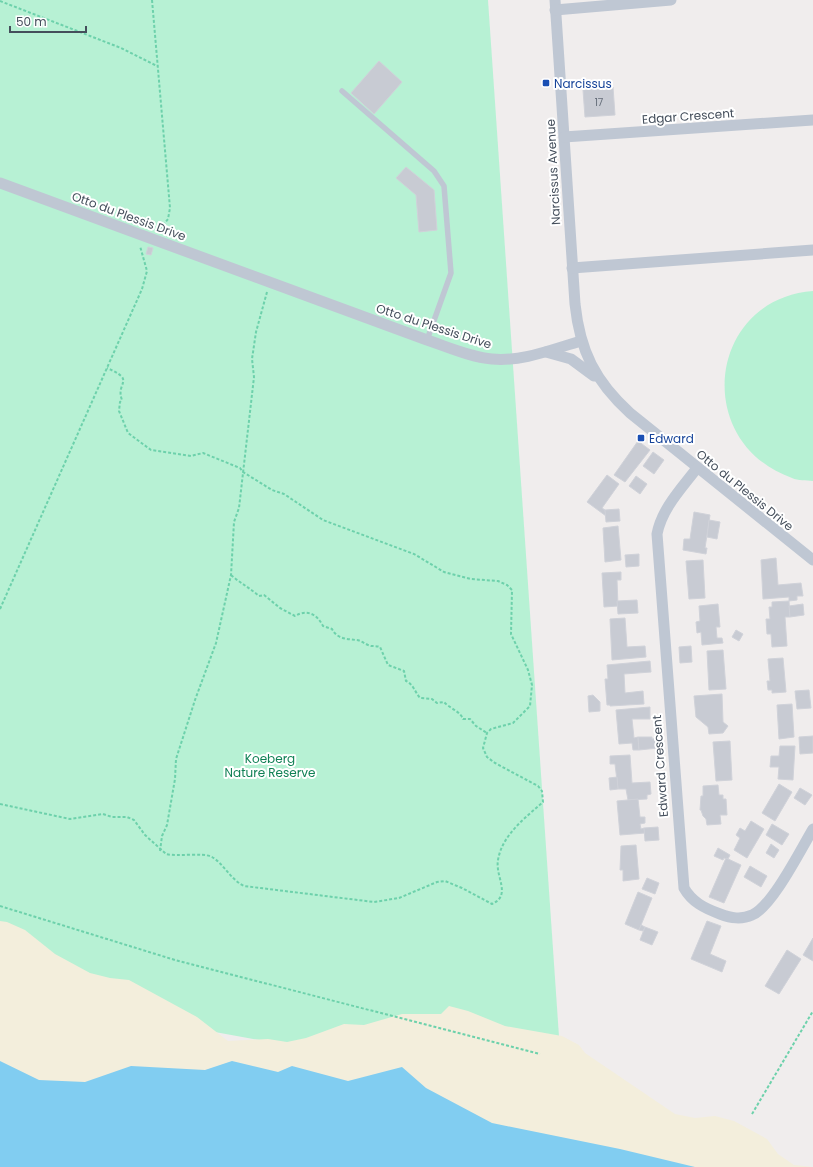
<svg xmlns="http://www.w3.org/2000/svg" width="813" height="1167" font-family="Poppins,sans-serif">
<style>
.green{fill:#b7f1d4}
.sand{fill:#f3eedc}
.water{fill:#81cdf1}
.building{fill:#c8cbd3;stroke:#d0d2d9}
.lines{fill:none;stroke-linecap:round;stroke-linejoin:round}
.path{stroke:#6dd1ab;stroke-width:2;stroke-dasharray:3 2;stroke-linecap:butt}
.lane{stroke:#bfc7d3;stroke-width:5.5}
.street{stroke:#bfc7d3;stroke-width:11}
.transit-dot{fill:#1a4fb4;stroke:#fff;stroke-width:1.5}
.labels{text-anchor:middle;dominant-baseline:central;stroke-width:4;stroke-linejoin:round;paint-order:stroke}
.number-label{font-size:10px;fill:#656d79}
.transit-label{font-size:12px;fill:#164399;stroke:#fff;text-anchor:start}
.street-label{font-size:12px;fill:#444e5b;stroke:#fff}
.park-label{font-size:12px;fill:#118155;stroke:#fff}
</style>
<rect width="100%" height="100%" fill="#f0eded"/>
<g class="green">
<polygon points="0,0 488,0 563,1095 0,993"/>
<path d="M813,291V481C806,480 798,481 792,478C691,442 708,299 813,291Z"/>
</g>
<polygon class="sand" points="0,921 7,922 25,930 55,954 90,973 110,978 129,980 197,1017 228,1041 268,1039 287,1042 306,1038 344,1024 364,1025 402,1014 441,1014 449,1006 468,1011 505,1026 562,1036 579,1045 585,1053 675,1114 695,1118 715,1116 734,1121 767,1139 778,1154 794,1165 813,1167 0,1167"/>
<polygon class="water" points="0,1061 39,1080 85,1082 131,1066 205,1070 232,1061 278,1072 292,1066 348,1081 402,1067 426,1088 492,1123 620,1149 695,1167 0,1167"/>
<g class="building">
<polygon points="379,61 402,82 374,114 351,93"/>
<polygon points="613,87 615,115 585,117 583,90"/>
<polygon points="406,167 434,190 437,230 419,232 416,195 396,178"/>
<polygon points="148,247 153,248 151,255 146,254"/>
<polygon points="638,441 650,450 625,482 614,475"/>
<polygon points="653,452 664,460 654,474 643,466"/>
<polygon points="607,475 619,484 602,508 605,510 606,516 587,502"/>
<polygon points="636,476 647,484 640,494 629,486"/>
<polygon points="619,509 620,521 606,522 605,510"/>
<polygon points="694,512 710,515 705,548 707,548 706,554 683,550 684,539 690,539"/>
<polygon points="709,520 720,522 717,539 707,537"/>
<polygon points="618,526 621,560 605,562 603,528"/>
<polygon points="639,554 639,566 626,567 625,555"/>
<polygon points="776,558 778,585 801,583 803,596 797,596 797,600 789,601 789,597 763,599 761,560"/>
<polygon points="703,560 705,598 689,599 686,561"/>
<polygon points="621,572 621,580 617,580 618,606 604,607 602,573"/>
<polygon points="637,600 638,613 618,614 617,601"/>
<polygon points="789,601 790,617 785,617 787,646 772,647 771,634 767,634 766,619 770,619 769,607 772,607 772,602"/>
<polygon points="718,604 720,627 716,627 717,638 722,638 723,643 702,645 701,632 697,633 696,622 700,621 699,606"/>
<polygon points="803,604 804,615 790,617 789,606"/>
<polygon points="625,618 627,647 645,646 646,657 612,660 610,619"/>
<polygon points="736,630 743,634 739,641 732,637"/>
<polygon points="691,646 692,662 680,663 679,647"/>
<polygon points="723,650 726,689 709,690 707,651"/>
<polygon points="783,658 786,692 772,693 772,690 768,690 767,681 770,681 768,659"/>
<polygon points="650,661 651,672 624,674 625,693 643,691 644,704 610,706 610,705 607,705 605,679 608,679 607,665"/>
<polygon points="809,690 811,708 797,709 795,691"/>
<polygon points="722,694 723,722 728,726 723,733 709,734 708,727 696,717 694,696"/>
<polygon points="593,695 600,702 600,711 589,712 588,696"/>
<polygon points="792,704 794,737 779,739 777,705"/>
<polygon points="650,707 650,719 632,719 634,738 638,737 639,750 633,750 632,743 619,744 616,710"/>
<polygon points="813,736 813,753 800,754 799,737"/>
<polygon points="638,737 652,737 652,739 657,738 658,748 639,750"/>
<polygon points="730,741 732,780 716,781 713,742"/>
<polygon points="780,746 795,746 793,780 778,779 779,767 770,767 771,756 779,756"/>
<polygon points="630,755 632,783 650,782 651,794 647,795 647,799 628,800 626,789 618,789 615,764 610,764 610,756"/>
<polygon points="617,777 618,789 610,790 609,778"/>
<polygon points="779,784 792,792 775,821 762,813"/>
<polygon points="718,785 719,795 723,795 723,799 726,799 727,815 720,815 721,824 707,825 706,819 703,816 701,810 700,810 701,796 703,796 703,786"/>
<polygon points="800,788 812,795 805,805 794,798"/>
<polygon points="638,799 640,817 645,817 645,823 640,824 641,829 644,828 645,833 620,835 617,801"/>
<polygon points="751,821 764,829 747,858 734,850 740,838 736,835 740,828 745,831"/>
<polygon points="772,824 789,834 782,845 766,835"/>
<polygon points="658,827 659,840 645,841 644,828"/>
<polygon points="771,844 779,850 774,858 766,853"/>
<polygon points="636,845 639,879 623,881 623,870 620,870 621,846"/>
<polygon points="718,848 730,855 728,859 724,858 723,860 714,856"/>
<polygon points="726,858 741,865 724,903 709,897"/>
<polygon points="750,866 767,876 761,887 744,877"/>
<polygon points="647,878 659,883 655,894 642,889"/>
<polygon points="638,892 652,898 639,930 625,924"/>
<polygon points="707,921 721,926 710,954 726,961 722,972 691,959"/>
<polygon points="641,925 645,927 643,931 639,930"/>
<polygon points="645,927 658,932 652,945 640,940"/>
<polygon points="813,938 813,961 803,955"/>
<polygon points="787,950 801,959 779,994 765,986"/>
</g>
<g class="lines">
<g class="path">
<polyline points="152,0 170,208 168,219 159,230"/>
<polyline points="0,1 121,48 157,66"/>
<path d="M231,575C240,583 250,588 259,596L264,595L280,608L295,616C307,609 317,614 323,626L332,629C337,639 347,639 356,640C361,640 366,645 371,646C374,646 377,646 380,647L388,665L404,671L406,681C413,684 415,692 420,698L432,699L437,703L444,702C449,708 460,711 463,719H470L476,726L487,733"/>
<polyline points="0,609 142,289 147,271 140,246"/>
<path d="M0,804L70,819L103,814L112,817H127L134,820L145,835L166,854C178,857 203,852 212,857C224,864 230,879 244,886L374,902L399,898L437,882L445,881L462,888L492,904C512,895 495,877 498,860C502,835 525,818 543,802L542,791L538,786L495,763L487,757L483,748L487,733L491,729L513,723L530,706L532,685L528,670L511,634L512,590L507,585L498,581L471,579L444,572L414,554L323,520L284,494L272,490L243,472L240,468L203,453L191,456L151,450L128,433L119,411L120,402L122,400C115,382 137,381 107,368"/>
<polyline points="160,851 162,836 167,825 175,779 176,759 195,700 216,643 231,575 234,522 239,508 254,377 252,359 256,332 267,292"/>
<polyline points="0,906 175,960 540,1054"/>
<polyline points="752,1114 813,1011"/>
</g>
<polyline class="lane" points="342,91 434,171 444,186 451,273 427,340"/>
<g class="street">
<path d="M555,0L575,304C580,351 595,381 630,413L813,560"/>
<polyline points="555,10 671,0"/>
<polyline points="564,137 813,120"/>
<path d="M0,183L427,340C448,347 470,357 492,359C522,362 553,349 581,341"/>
<polyline points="572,268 813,250"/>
<polyline points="546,352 571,359 594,376"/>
<path d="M697,468C682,488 662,508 657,534L684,888C692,902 704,908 720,914C731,918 741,920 752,915C772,907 801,849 813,829"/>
</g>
</g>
<g class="transit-dot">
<rect x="542" y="79" width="8" height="8" rx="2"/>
<rect x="637" y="434" width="8" height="8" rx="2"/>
</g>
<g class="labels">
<g class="number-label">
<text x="599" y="102">17</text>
</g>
<g class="transit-label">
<text x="554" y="83">Narcissus</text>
<text x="649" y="438">Edward</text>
</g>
<g class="street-label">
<text transform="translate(688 116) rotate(-4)">Edgar Crescent</text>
<text transform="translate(553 172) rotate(-93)">Narcissus Avenue</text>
<text transform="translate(129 216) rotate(20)">Otto du Plessis Drive</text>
<text transform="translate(434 326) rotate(18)">Otto du Plessis Drive</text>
<text transform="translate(745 490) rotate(39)">Otto du Plessis Drive</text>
<text transform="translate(660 766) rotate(-94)">Edward Crescent</text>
</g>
<g class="park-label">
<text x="270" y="758">Koeberg<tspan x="270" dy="14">Nature Reserve</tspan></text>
</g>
</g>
<path d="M10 26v6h76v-6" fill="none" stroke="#444e5b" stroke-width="2"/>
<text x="16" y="26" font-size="12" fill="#444e5b" stroke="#ffffff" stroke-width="3" paint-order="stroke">50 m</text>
</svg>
